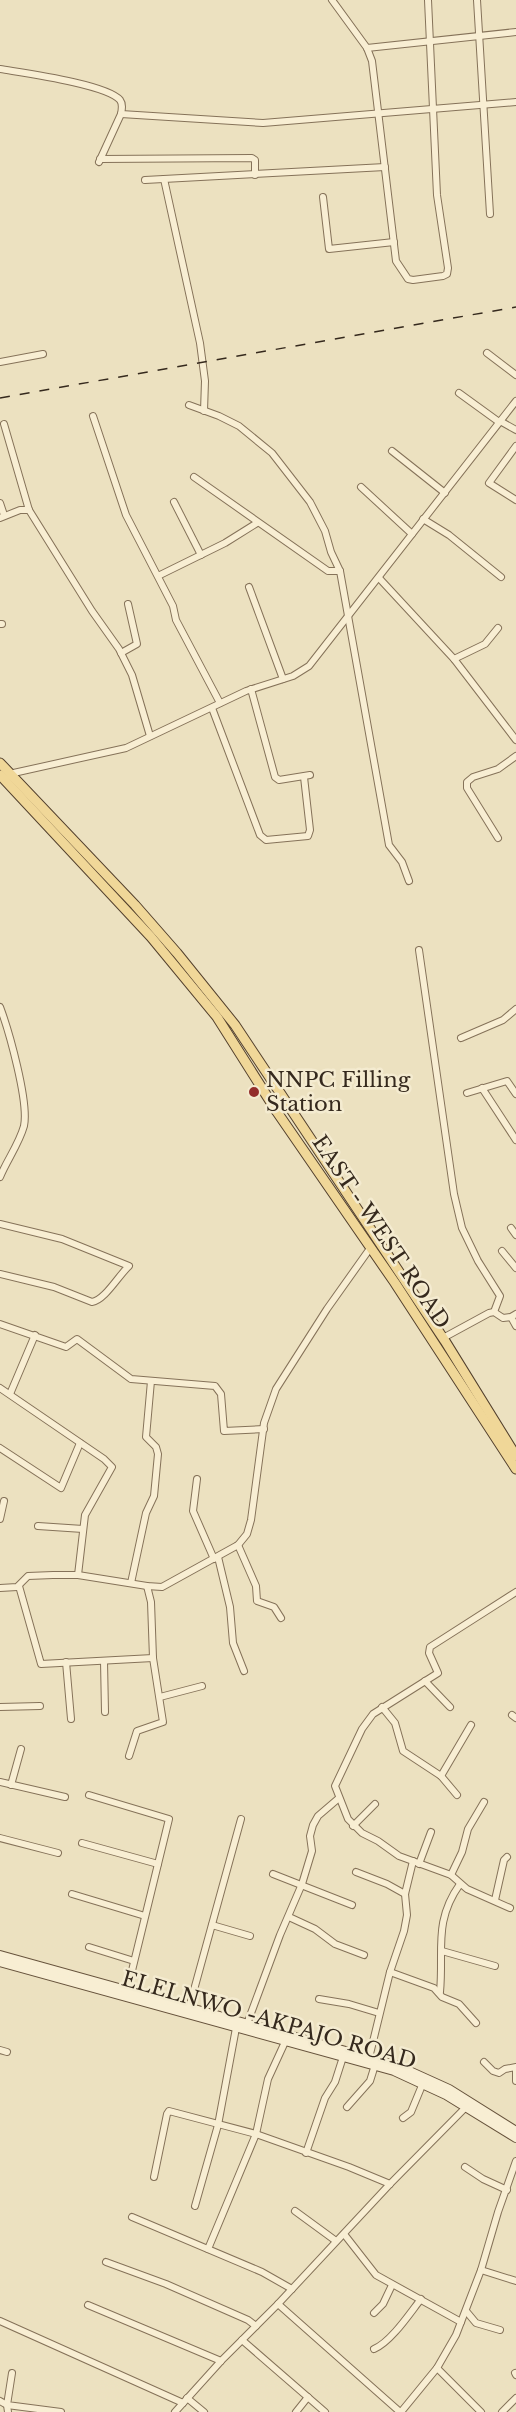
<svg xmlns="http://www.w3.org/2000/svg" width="516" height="2412" font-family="'Libre Baskerville',serif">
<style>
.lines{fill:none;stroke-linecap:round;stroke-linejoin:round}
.street-casing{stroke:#857259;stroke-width:8}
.secondary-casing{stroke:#67533c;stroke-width:10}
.primary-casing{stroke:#53402d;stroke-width:11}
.street{stroke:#f8eed3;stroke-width:6}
.secondary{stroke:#f8eed3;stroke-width:8}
.primary{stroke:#f0d798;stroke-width:9}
.rail{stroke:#35291d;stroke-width:1.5;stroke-dasharray:10 10;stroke-linecap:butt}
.poi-dot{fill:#932d2a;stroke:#f4ebd0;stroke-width:2}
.labels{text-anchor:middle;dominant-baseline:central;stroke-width:5;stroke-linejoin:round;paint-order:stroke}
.poi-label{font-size:21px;fill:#35291d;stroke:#f4ebd0;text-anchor:start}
.street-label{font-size:21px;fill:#35291d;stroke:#f4ebd0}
</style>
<rect width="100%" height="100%" fill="#ece1c0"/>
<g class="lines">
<defs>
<g id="street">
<polyline points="332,0 367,48 372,61 396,261 408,279 413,280 443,276 447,274 448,268 437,195 428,0"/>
<polyline points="477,0 490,214"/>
<polyline points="367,48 516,32"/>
<path d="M0,69C23,73 106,84 120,100C123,104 122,109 121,114L99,162"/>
<polyline points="121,114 263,123 516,102"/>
<polyline points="100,159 252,158 255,160 255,175"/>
<polyline points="164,179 200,343 205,381 204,411"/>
<polyline points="145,180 385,167"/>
<polyline points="323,197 329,249 394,242"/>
<polyline points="487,353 516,375"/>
<polyline points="0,362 43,354"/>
<polyline points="459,393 499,422"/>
<polyline points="189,405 219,416 239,426 272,453 310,502 325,531 331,552 340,571 389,845 402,862 409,881"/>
<polyline points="93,416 126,515 173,606 176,620 220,703"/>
<polyline points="500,421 516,430"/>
<polyline points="4,424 29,510 92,611 119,649 132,675 150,736"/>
<polyline points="516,446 489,483 516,500"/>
<polyline points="392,451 445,493"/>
<polyline points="194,477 328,571 340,571"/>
<polyline points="361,487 412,534"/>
<polyline points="174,502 201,555"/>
<polyline points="0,503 4,515"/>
<polyline points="0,518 20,510 29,510"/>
<polyline points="423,519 449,535 501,577"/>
<polyline points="158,576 225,543 257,523"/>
<polyline points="379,578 454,659 516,740"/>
<polyline points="249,587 283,679"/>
<polyline points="0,624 2,624"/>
<polyline points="121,653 137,644 128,604"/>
<polyline points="454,659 485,644 498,628"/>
<polyline points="251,689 275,777 279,780 310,775"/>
<polyline points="212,708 260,835 266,840 308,836 310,830 304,777"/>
<polyline points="9,774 126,748 246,691 293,676 309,666 516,401"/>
<polyline points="498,838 467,788 467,782 473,777 498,769 516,756"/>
<polyline points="419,950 454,1194 462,1228 478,1261 500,1296 494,1312"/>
<path d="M0,1007C9,1031 29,1102 24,1126C19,1144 7,1160 0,1177"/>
<polyline points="461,1038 503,1020 516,1009"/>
<polyline points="482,1088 516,1140"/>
<polyline points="467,1093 507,1081 516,1094"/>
<path d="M0,1224L62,1239L129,1266C118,1276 105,1300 92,1302L54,1287L0,1274"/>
<polyline points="511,1228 516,1235"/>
<polyline points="502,1251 516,1268"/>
<polyline points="511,1317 516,1326"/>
<polyline points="0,1324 66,1347 77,1339 131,1379 215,1386 221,1394 224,1431 264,1429"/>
<polyline points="443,1338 489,1313 494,1312 503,1318 511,1317 516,1314"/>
<polyline points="0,1388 104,1459 112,1467 85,1515 78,1575"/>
<polyline points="10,1394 35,1335"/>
<polyline points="0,1448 61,1488 80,1443"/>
<polyline points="197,1479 193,1511 214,1559"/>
<polyline points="0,1519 4,1501"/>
<polyline points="38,1526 83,1529"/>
<polyline points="238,1545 256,1586 257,1601 274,1607 281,1618"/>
<polyline points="218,1557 230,1607 233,1643 244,1671"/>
<polyline points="131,1583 146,1513 154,1496 158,1454 156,1447 146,1437 151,1381"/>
<polyline points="19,1586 41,1664 153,1658"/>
<polyline points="0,1588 17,1587 28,1576 53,1575 78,1575 147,1586 162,1587 238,1545 247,1534 251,1520 264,1423 276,1389 327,1309 371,1247"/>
<polyline points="104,1661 105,1712"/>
<polyline points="66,1662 71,1719"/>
<polyline points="425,1681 450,1707"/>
<polyline points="160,1697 202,1686"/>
<polyline points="0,1707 40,1706"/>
<polyline points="382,1707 395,1723 403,1751 441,1776 457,1795"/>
<polyline points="512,1715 516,1718"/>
<polyline points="129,1756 137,1731 163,1722 153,1658 151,1602 147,1586"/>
<polyline points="441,1776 471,1725"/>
<polyline points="0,1782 65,1797"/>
<polyline points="11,1785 21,1749"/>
<polyline points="89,1795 169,1819 127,1991"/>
<polyline points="353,1826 375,1804"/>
<polyline points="0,1838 58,1853"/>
<polyline points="82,1843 158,1864"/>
<polyline points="419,1864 431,1832"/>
<polyline points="356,1872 387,1884 405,1894"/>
<polyline points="273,1874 352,1905"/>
<polyline points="451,1875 462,1852 468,1829 484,1802"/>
<polyline points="72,1894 145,1916"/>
<polyline points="495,1900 504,1860 507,1857"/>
<polyline points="510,1908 467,1889 451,1875 399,1856 378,1841 362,1833 348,1819 335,1786 362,1729 373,1714 438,1673 429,1653 430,1647 516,1592"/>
<polyline points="289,1917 315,1929 335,1944 364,1955"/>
<polyline points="212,1925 250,1936"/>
<polyline points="89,1947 134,1961"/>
<polyline points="442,1951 495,1966"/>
<polyline points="390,1972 434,1988 442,1997 459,2004 476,2023"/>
<path d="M440,1992C444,1950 433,1922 460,1884"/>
<polyline points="319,1999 349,2004 379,2013"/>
<polyline points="189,2008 241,1819"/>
<polyline points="247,2024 280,1935 302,1884 312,1851 310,1836 313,1825 318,1816 339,1798"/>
<polyline points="0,2050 7,2052"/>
<polyline points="369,2058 390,1972 404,1931 407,1915 405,1894 413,1861"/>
<polyline points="484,2062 493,2071 499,2073 505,2069 516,2067"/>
<polyline points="516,2068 516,2081"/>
<polyline points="347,2107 370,2081 375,2065"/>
<polyline points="403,2118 411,2112 423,2083"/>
<polyline points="306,2153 325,2098 335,2082 343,2057"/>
<polyline points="465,2167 483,2179 507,2190"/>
<polyline points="154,2177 167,2114 169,2111 256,2134 349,2167 390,2184"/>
<polyline points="195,2206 218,2125 236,2028"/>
<polyline points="295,2211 336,2241"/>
<polyline points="132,2217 262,2272 292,2289"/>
<polyline points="344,2234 376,2275 461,2322"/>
<polyline points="208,2249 256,2134 268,2079 285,2042"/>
<polyline points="106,2262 166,2284 248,2320 256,2326"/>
<polyline points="481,2270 516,2281"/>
<polyline points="278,2304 400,2412"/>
<polyline points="88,2305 221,2361"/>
<polyline points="466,2311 476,2323 500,2330"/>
<polyline points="374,2313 383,2304 392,2285"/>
<polyline points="0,2321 183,2403"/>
<polyline points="242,2340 325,2412"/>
<path d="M374,2349C391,2342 410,2313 421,2299"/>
<polyline points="437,2368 481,2412"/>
<polyline points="12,2373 7,2405 61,2412"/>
<polyline points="515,2373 516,2375"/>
<polyline points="187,2398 204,2412"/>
<polyline points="0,2401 7,2405 8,2412"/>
<polyline points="175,2412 221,2361 278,2304 390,2184 468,2105"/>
<polyline points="296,2412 308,2397"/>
<polyline points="401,2412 437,2368 456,2335 481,2270 498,2212 516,2161"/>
<polyline points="502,2412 516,2398"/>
</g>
<g id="secondary">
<polyline points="0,1955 396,2065 449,2089 516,2131"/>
<polyline points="0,1962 394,2071 446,2095 516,2138"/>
</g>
<g id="primary">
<polyline points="0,763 135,905 177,953 235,1025 445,1341 516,1456"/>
<polyline points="0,775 151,937 217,1017 277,1112 395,1283 516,1469"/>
</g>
</defs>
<use href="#street" class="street-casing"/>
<use href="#secondary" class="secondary-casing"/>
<use href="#primary" class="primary-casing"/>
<use href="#street" class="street"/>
<use href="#secondary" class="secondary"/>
<use href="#primary" class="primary"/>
<polyline class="rail" points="0,398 516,307"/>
</g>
<circle class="poi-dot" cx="254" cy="1092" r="6"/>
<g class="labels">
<g class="poi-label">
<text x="266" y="1080">NNPC Filling<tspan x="266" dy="24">Station</tspan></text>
</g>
<g class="street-label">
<text transform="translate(381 1232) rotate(56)">EAST - WEST ROAD</text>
<text transform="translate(269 2020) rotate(16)">ELELNWO -AKPAJO ROAD</text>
</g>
</g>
</svg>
